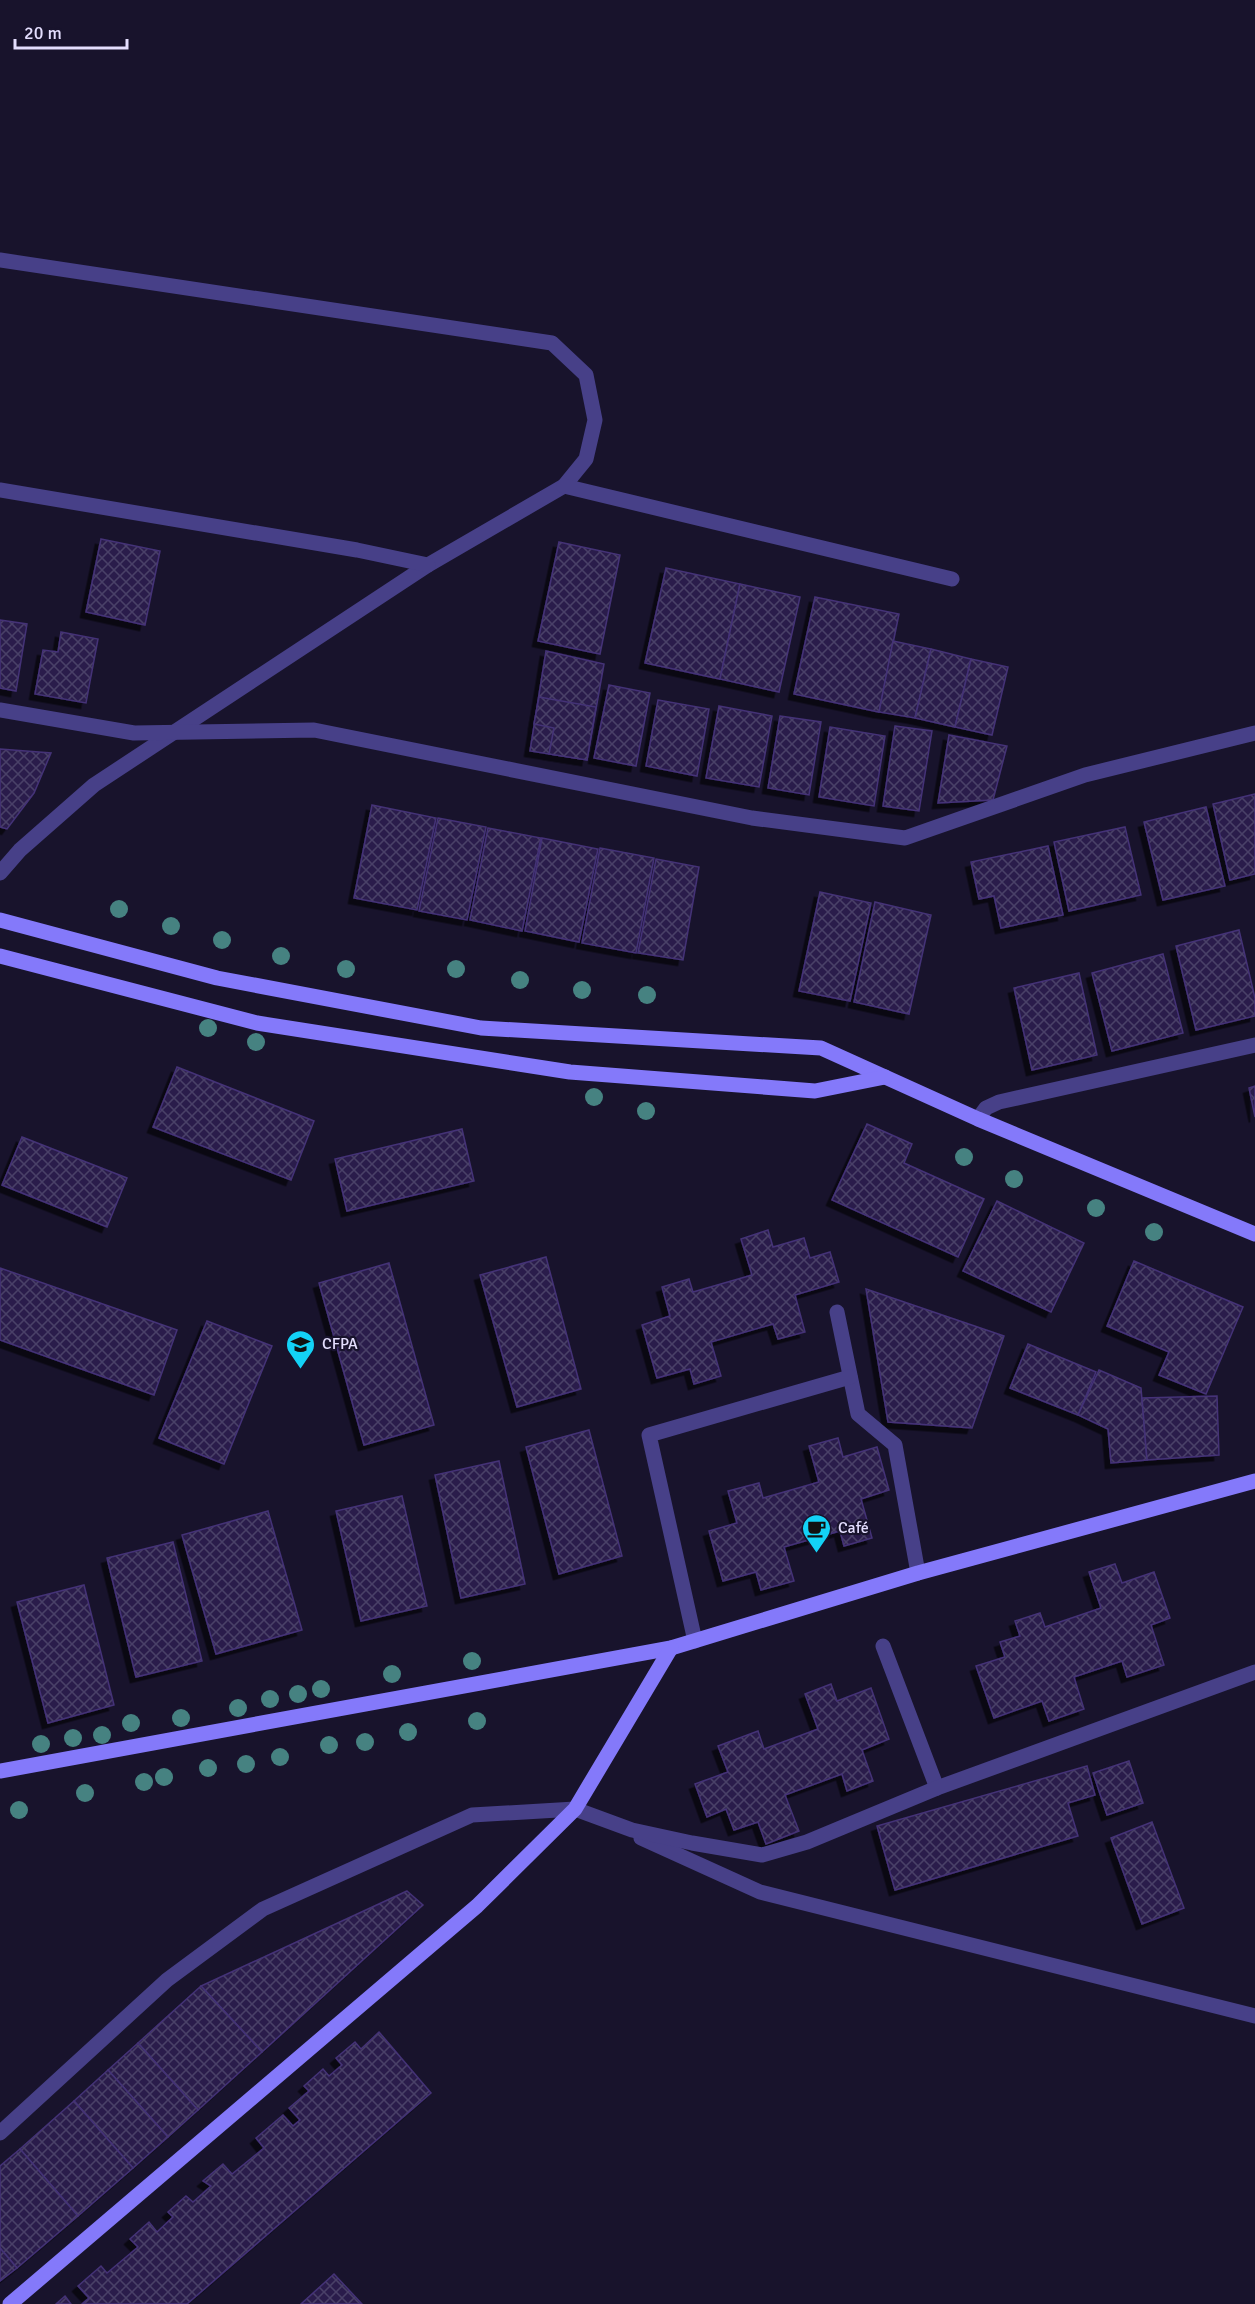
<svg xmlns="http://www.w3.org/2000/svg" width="1255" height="2304" font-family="Signika,sans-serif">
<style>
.building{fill:url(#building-cross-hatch);stroke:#443277;stroke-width:1.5;filter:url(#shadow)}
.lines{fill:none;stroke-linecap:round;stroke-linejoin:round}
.minor{stroke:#474088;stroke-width:15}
.secondary{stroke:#8479fa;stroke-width:15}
.tree{fill:#468281}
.labels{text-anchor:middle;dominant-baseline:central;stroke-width:4.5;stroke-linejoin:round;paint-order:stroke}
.poi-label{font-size:16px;fill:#e4defe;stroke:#18132c;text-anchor:start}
</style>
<defs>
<pattern id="building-cross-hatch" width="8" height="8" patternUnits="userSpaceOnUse" patternTransform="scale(1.5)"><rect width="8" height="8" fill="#2b1f4c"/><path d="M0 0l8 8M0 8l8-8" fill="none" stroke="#4a3f67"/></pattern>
<filter id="shadow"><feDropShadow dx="-5.5" dy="5.5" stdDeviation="0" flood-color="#0009"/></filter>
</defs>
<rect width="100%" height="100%" fill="#18132c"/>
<g class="building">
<polygon points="101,539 160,551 145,625 86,612"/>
<polygon points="559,542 620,555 600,654 538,641"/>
<polygon points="666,568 740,584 720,679 645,663"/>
<polygon points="740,584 800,597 779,692 720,679"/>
<polygon points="815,597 899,614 879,712 794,694"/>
<polygon points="0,620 27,624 16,691 0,688"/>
<polygon points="61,632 98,639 86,703 35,694 43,650 58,652"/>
<polygon points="893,641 931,649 915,718 879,712"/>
<polygon points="931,649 971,659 955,727 915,718"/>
<polygon points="546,651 604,664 587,760 530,751"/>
<polygon points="971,659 1008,667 992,735 955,727"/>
<polygon points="609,685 650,693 636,766 594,758"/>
<polygon points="539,697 596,707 587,760 549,754 554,728 534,724"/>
<polygon points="658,700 709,709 697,776 646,766"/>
<polygon points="719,706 772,716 759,787 706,778"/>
<polygon points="780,716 821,722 809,795 768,788"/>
<polygon points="895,726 932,731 919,811 883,806"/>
<polygon points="830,727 885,736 874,806 819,797"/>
<polygon points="949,735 1007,746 993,800 938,803"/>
<polygon points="0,749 51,753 34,793 7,829 0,827"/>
<polygon points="1255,794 1255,874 1230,880 1213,804"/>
<polygon points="372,805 436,818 417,910 354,898"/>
<polygon points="1206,807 1225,886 1163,900 1144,822"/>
<polygon points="438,818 486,827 467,920 419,911"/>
<polygon points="1125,827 1141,895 1069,911 1054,842"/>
<polygon points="488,828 541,838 522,931 470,920"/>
<polygon points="542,838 598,849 579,942 525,931"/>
<polygon points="1048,846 1063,915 1001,928 994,896 979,899 971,862"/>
<polygon points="600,848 654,858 636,953 582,943"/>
<polygon points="656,859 699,867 683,960 638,953"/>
<polygon points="820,892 871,903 850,1001 799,991"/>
<polygon points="875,902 931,915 909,1014 854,1002"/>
<polygon points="1239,930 1255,998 1255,1016 1196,1030 1176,946"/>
<polygon points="1163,954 1183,1033 1112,1051 1092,973"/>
<polygon points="1079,973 1097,1055 1032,1070 1014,988"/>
<polygon points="177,1067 314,1121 291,1180 153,1127"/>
<polygon points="1255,1086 1255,1117 1249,1088"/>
<polygon points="867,1124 912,1144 904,1163 984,1199 958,1257 832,1200"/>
<polygon points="462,1129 474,1181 347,1211 335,1159"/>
<polygon points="22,1137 127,1178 107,1227 2,1185"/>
<polygon points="997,1201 1084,1243 1051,1312 963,1271"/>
<polygon points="768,1230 773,1247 804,1238 810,1258 830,1252 839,1282 795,1295 805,1332 778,1339 773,1324 711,1342 721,1376 694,1384 690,1369 657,1378 642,1325 670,1316 662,1287 689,1279 693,1292 752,1275 741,1239"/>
<polygon points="546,1257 581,1389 517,1407 480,1275"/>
<polygon points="1134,1261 1243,1307 1206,1394 1159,1375 1169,1352 1107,1326"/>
<polygon points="389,1263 434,1425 364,1445 319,1283"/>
<polygon points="0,1268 177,1330 154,1395 0,1340"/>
<polygon points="866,1289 1004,1336 972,1428 888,1422"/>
<polygon points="207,1321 272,1346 224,1464 159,1438"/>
<polygon points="1028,1344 1096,1372 1078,1415 1010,1388"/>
<polygon points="1099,1370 1141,1388 1147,1460 1111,1463 1108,1429 1078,1415"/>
<polygon points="1217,1396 1219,1455 1147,1460 1142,1398"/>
<polygon points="589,1430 622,1556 559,1574 526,1447"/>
<polygon points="838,1438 843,1457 877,1447 889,1490 861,1499 872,1538 844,1546 840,1531 784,1547 794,1581 761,1590 756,1572 723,1581 709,1531 737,1523 728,1491 759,1483 763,1498 819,1482 809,1446"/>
<polygon points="499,1461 525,1584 461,1598 435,1475"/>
<polygon points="402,1496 427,1606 361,1621 336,1511"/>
<polygon points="268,1511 302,1630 216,1654 182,1535"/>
<polygon points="173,1542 202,1661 136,1677 107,1558"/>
<polygon points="1115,1564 1122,1583 1154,1572 1170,1618 1151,1625 1164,1665 1127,1677 1122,1661 1074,1677 1084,1709 1049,1721 1042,1701 994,1718 976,1666 1005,1657 1000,1642 1020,1636 1015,1621 1040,1613 1045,1627 1101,1608 1089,1572"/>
<polygon points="84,1585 114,1705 48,1723 17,1602"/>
<polygon points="831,1684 837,1701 871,1688 889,1739 862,1750 873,1781 847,1791 842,1774 785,1795 799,1831 766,1844 758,1822 734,1830 726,1809 707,1817 695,1784 728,1772 718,1746 758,1731 764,1749 818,1729 805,1694"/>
<polygon points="1129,1761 1143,1803 1107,1815 1093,1773"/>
<polygon points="1087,1766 1095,1795 1068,1803 1078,1836 895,1890 877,1826"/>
<polygon points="1152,1822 1184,1908 1142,1924 1111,1838"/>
<polygon points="407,1891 423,1905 262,2052 201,1986"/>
<polygon points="201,1986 262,2052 198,2110 138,2043"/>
<polygon points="379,2032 431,2093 187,2304 82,2304 89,2298 78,2286 101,2266 107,2273 138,2247 130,2239 149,2222 157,2232 173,2217 168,2212 186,2196 193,2202 211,2186 203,2181 223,2164 232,2174 264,2148 256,2138 283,2115 293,2126 300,2120 289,2108 309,2091 304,2086 323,2069 329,2076 342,2065 336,2058 355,2042 361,2049"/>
<polygon points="138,2043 198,2110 168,2137 108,2070"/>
<polygon points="108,2070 168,2137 133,2168 74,2101"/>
<polygon points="74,2101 133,2168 78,2216 20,2149"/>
<polygon points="20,2149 78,2216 17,2268 0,2248 0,2166"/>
<polygon points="0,2248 17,2268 0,2281"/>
<polygon points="334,2274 362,2304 301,2304"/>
<polygon points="65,2296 71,2304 56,2304"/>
</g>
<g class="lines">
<g class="minor">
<polyline points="0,260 552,343 586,375 595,420 586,459 564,486 428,565 94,785 20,850 0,873"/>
<polyline points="564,486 952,579"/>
<polyline points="0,490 357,550 428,565"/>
<polyline points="0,710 134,733 314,730 752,818 905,838 1085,775 1255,733"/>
<polyline points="978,1119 986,1108 999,1102 1255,1045"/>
<polyline points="837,1312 858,1414 895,1445 918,1573"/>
<polyline points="695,1641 649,1435 850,1377"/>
<polyline points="883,1646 937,1788"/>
<polyline points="641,1838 760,1892 1255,2016"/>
<polyline points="0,2133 167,1980 263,1909 472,1815 575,1809 632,1830 692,1843 762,1855 807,1842 937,1788 1255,1672"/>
</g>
<g class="secondary">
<polyline points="0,920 217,978 481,1028 821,1048 978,1119 1255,1234"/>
<polyline points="0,956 257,1023 570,1072 815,1091 885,1077"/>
<polyline points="0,1771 671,1648 918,1573 1255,1481"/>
<polyline points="10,2304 477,1906 575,1809 671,1648"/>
</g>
</g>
<g class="tree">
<circle cx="119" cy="909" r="9"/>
<circle cx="171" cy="926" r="9"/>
<circle cx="222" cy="940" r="9"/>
<circle cx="281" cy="956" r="9"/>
<circle cx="346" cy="969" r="9"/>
<circle cx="456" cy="969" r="9"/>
<circle cx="520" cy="980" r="9"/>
<circle cx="582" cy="990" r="9"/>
<circle cx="647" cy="995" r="9"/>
<circle cx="208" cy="1028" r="9"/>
<circle cx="256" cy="1042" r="9"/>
<circle cx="594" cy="1097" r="9"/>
<circle cx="646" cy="1111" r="9"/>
<circle cx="964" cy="1157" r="9"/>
<circle cx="1014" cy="1179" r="9"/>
<circle cx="1096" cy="1208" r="9"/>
<circle cx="1154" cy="1232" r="9"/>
<circle cx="472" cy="1661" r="9"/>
<circle cx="392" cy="1674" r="9"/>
<circle cx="321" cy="1689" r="9"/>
<circle cx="298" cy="1694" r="9"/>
<circle cx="270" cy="1699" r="9"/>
<circle cx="238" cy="1708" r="9"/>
<circle cx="181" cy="1718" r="9"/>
<circle cx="477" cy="1721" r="9"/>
<circle cx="131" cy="1723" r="9"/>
<circle cx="408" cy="1732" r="9"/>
<circle cx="102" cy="1735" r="9"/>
<circle cx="73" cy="1738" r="9"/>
<circle cx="365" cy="1742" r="9"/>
<circle cx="41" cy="1744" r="9"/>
<circle cx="329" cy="1745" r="9"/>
<circle cx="280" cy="1757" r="9"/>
<circle cx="246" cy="1764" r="9"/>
<circle cx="208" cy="1768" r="9"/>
<circle cx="164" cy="1777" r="9"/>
<circle cx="144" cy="1782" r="9"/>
<circle cx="85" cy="1793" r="9"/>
<circle cx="19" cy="1810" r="9"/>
</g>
<defs>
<symbol id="university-pin" viewBox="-11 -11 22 30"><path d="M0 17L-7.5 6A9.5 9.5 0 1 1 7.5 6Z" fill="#13d2f6" stroke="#18132c"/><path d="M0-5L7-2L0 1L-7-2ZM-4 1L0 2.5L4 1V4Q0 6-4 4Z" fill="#111"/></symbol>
<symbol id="cafe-pin" viewBox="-11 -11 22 30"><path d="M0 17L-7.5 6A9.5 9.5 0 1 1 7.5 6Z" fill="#13d2f6" stroke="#18132c"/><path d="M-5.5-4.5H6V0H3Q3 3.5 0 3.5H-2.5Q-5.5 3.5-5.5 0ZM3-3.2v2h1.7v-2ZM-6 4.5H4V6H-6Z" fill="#111"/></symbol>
</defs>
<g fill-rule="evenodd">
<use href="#university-pin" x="284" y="1328" width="33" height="45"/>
<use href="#cafe-pin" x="800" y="1512" width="33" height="45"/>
</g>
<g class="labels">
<g class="poi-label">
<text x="322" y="1344">CFPA</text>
<text x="838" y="1528">Café</text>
</g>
</g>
<path d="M15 39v9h112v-9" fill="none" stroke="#e4defe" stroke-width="3"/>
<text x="24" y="39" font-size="18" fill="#e4defe" stroke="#18132c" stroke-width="4.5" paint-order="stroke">20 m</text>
</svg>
